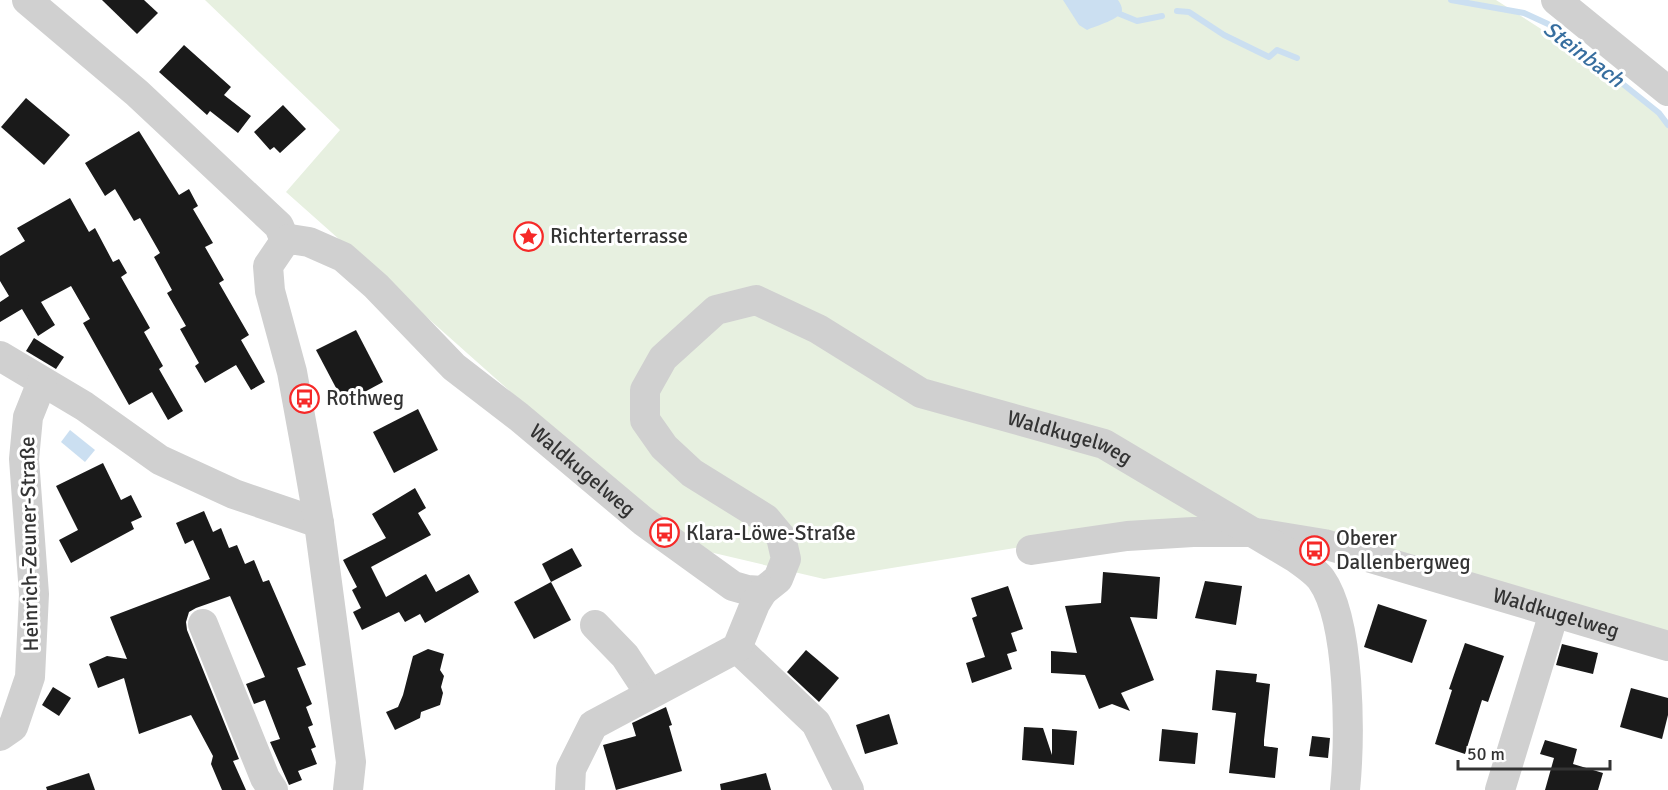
<svg xmlns="http://www.w3.org/2000/svg" width="1668" height="790" font-family="Signika,sans-serif">
<style>
.green{fill:#e7f0e0}
.water{fill:#cbdff1}
.lines{fill:none;stroke-linecap:round;stroke-linejoin:round}
.stream{stroke:#cbdff1;stroke-width:6}
.building{fill:#1a1a1a}
.minor{stroke:#d0d0d0;stroke-width:30}
.labels{text-anchor:middle;dominant-baseline:central;stroke-width:6;stroke-linejoin:round;paint-order:stroke}
.poi-label{font-size:21px;fill:#333;stroke:#fff;text-anchor:start}
.street-label{font-size:21px;fill:#333;stroke:#fff}
.water-label{font-size:22px;font-style:italic;fill:#376e9f;stroke:#fff}
</style>
<rect width="100%" height="100%" fill="#fff"/>
<polygon class="green" points="205,0 1496,0 1608,72 1668,122 1668,633 1236,512 824,579 684,546 286,192 340,130"/>
<g class="water">
<path d="M1063,0H1118C1120,3 1122,6 1122,10C1122,19 1095,26 1087,30L1079,25Z"/>
<polygon points="70,430 95,450 85,462 61,442"/>
</g>
<g class="lines">
<g class="stream">
<polyline points="1451,0 1524,13 1548,24 1659,113 1668,125"/>
<polyline points="1177,11 1189,12 1224,35 1269,57 1277,50 1297,58"/>
<polyline points="1115,12 1137,21 1162,16"/>
</g>
</g>
<g class="building">
<polygon points="102,0 144,0 158,13 137,34"/>
<polygon points="184,45 231,87 224,95 251,116 238,133 210,111 207,115 159,72"/>
<polygon points="26,98 70,135 44,165 1,127"/>
<polygon points="283,105 306,129 280,153 274,147 270,150 254,132"/>
<polygon points="139,131 179,195 189,189 198,206 193,209 213,243 205,247 224,280 219,283 249,335 241,340 265,382 251,390 236,365 205,383 195,366 199,363 180,329 186,326 167,293 172,290 154,257 160,253 140,218 134,221 115,189 105,196 85,163"/>
<polygon points="70,198 89,232 95,228 113,262 119,259 127,273 121,277 150,328 144,332 163,366 159,369 183,411 168,420 152,392 129,405 83,323 90,319 71,286 41,302 55,325 38,336 22,309 0,322 0,302 9,296 0,281 0,256 25,241 17,228"/>
<polygon points="356,330 383,382 344,403 316,350"/>
<polygon points="34,338 64,357 56,369 26,351"/>
<polygon points="418,409 438,450 394,473 373,432"/>
<polygon points="103,463 121,500 131,495 142,517 131,522 134,529 71,563 59,540 78,530 56,486"/>
<polygon points="415,488 426,508 418,513 431,535 371,567 386,597 426,574 436,592 469,574 479,592 425,623 420,614 405,622 399,612 362,630 353,612 361,608 352,590 357,587 343,560 386,538 372,514"/>
<polygon points="204,511 213,532 221,528 229,548 237,545 245,564 254,560 263,582 269,580 306,665 297,668 312,704 306,707 313,725 308,727 316,747 311,749 317,764 298,771 302,780 289,785 270,742 280,739 265,700 254,704 246,684 265,677 230,596 196,608 189,612 186,622 187,630 239,759 233,761 246,790 222,790 211,764 213,756 191,715 139,734 124,678 98,688 89,664 107,656 127,659 110,617 210,579 193,540 185,544 176,523"/>
<polygon points="572,548 582,566 551,582 542,564"/>
<polygon points="1103,572 1160,577 1157,619 1130,617 1154,680 1121,693 1130,711 1112,704 1099,709 1085,675 1051,673 1051,651 1077,653 1065,606 1101,603"/>
<polygon points="1205,581 1242,586 1236,625 1195,618"/>
<polygon points="551,582 571,620 534,639 514,602"/>
<polygon points="1008,586 1023,629 1011,633 1017,651 1007,654 1012,669 972,683 966,663 985,657 972,618 977,616 971,598"/>
<polygon points="1378,604 1427,620 1412,663 1364,647"/>
<polygon points="1465,643 1504,656 1488,702 1482,700 1465,754 1435,744 1452,690 1449,689"/>
<polygon points="1562,644 1598,653 1593,674 1556,665"/>
<polygon points="428,649 444,654 440,670 444,676 441,687 443,693 440,705 421,712 420,718 395,730 386,712 398,707 403,695 413,656"/>
<polygon points="806,650 839,678 819,702 787,672"/>
<polygon points="1216,670 1257,674 1256,682 1270,684 1264,740 1264,746 1278,748 1275,778 1229,773 1236,713 1212,710"/>
<polygon points="53,687 71,698 59,716 42,705"/>
<polygon points="1631,688 1668,698 1668,715 1662,739 1620,727"/>
<polygon points="666,707 672,725 669,726 682,771 616,790 603,745 636,736 632,723"/>
<polygon points="889,714 898,744 865,754 856,725"/>
<polygon points="1024,727 1043,728 1052,755 1052,729 1077,731 1074,765 1022,760"/>
<polygon points="1162,729 1198,733 1195,764 1159,761"/>
<polygon points="1312,736 1330,738 1328,758 1309,756"/>
<polygon points="1545,740 1577,749 1573,764 1603,773 1598,790 1545,790 1554,758 1540,754"/>
<polygon points="89,773 95,790 47,790 46,787"/>
<polygon points="766,773 771,790 721,790 720,784"/>
</g>
<g class="lines">
<g class="minor">
<polyline points="27,0 137,93 279,226 285,241"/>
<polyline points="1556,0 1668,91"/>
<polyline points="0,356 84,406 160,460 234,494 319,523"/>
<path id="s1" d="M1031,550L1127,536L1193,532H1250L1324,544L1668,646"/>
<polyline points="203,624 265,778 273,790"/>
<polyline points="595,625 625,656 650,694"/>
<polyline points="737,648 816,723 849,790"/>
<polyline points="0,736 13,727 30,677 34,594 24,459 28,417 42,382"/>
<path id="s2" d="M348,790L351,762L319,523L307,454L292,372L270,291L268,266L285,241L290,239L309,242L343,257L376,286L454,367L519,417L643,521L733,586L747,590L763,591L778,579L786,559L781,537L766,519L692,473L664,447L645,420V390L663,358L716,310L756,300L818,329L921,393L1104,444L1296,558C1304,564 1315,571 1321,579C1351,621 1350,739 1345,790"/>
<polyline points="570,790 571,769 593,725 737,648 755,604 763,591"/>
<polyline points="1500,790 1554,613"/>
</g>
</g>
<defs>
<symbol id="sight-ring" viewBox="-11 -11 22 22"><circle r="9.5" fill="#fff" stroke="#f62928" stroke-width="1.5"/><path d="M0-6L1.8-2.2L6-1.7L2.9 1.2L3.7 5.4L0 3.3L-3.7 5.4L-2.9 1.2L-6-1.7L-1.8-2.2Z" fill="#f62928"/></symbol>
<symbol id="bus-ring" viewBox="-11 -11 22 22"><circle r="9.5" fill="#fff" stroke="#f62928" stroke-width="1.5"/><path d="M-5-6H5V4H4V6H2V4H-2V6H-4V4H-5ZM-3.5-4V0h7V-4ZM-3.5 1.2v1.5H-2V1.2ZM2 1.2v1.5H3.5V1.2Z" fill="#f62928"/></symbol>
</defs>
<g fill-rule="evenodd">
<use href="#sight-ring" x="512" y="220" width="33" height="33"/>
<use href="#bus-ring" x="288" y="382" width="33" height="33"/>
<use href="#bus-ring" x="648" y="516" width="33" height="33"/>
<use href="#bus-ring" x="1298" y="534" width="33" height="33"/>
</g>
<g class="labels">
<g class="poi-label">
<text x="550" y="236">Richterterrasse</text>
<text x="326" y="398">Rothweg</text>
<text x="686" y="533">Klara-Löwe-Straße</text>
<text x="1336" y="538">Oberer<tspan x="1336" dy="24">Dallenbergweg</tspan></text>
</g>
<g class="street-label">
<text stroke="none"><textPath href="#s2" startOffset="1935">Waldkugelweg</textPath></text>
<text stroke="none"><textPath href="#s2" startOffset="945">Waldkugelweg</textPath></text>
<text transform="translate(29 544) rotate(-91)">Heinrich-Zeuner-Straße</text>
<text stroke="none"><textPath href="#s1" startOffset="537">Waldkugelweg</textPath></text>
</g>
<g class="water-label">
<text transform="translate(1584 54) rotate(37)">Steinbach</text>
</g>
</g>
<path d="M1458 760v9h152v-9" fill="none" stroke="#333333" stroke-width="3"/>
<text x="1467" y="760" font-size="18" fill="#333333" stroke="#ffffff" stroke-width="4.5" paint-order="stroke">50 m</text>
</svg>
